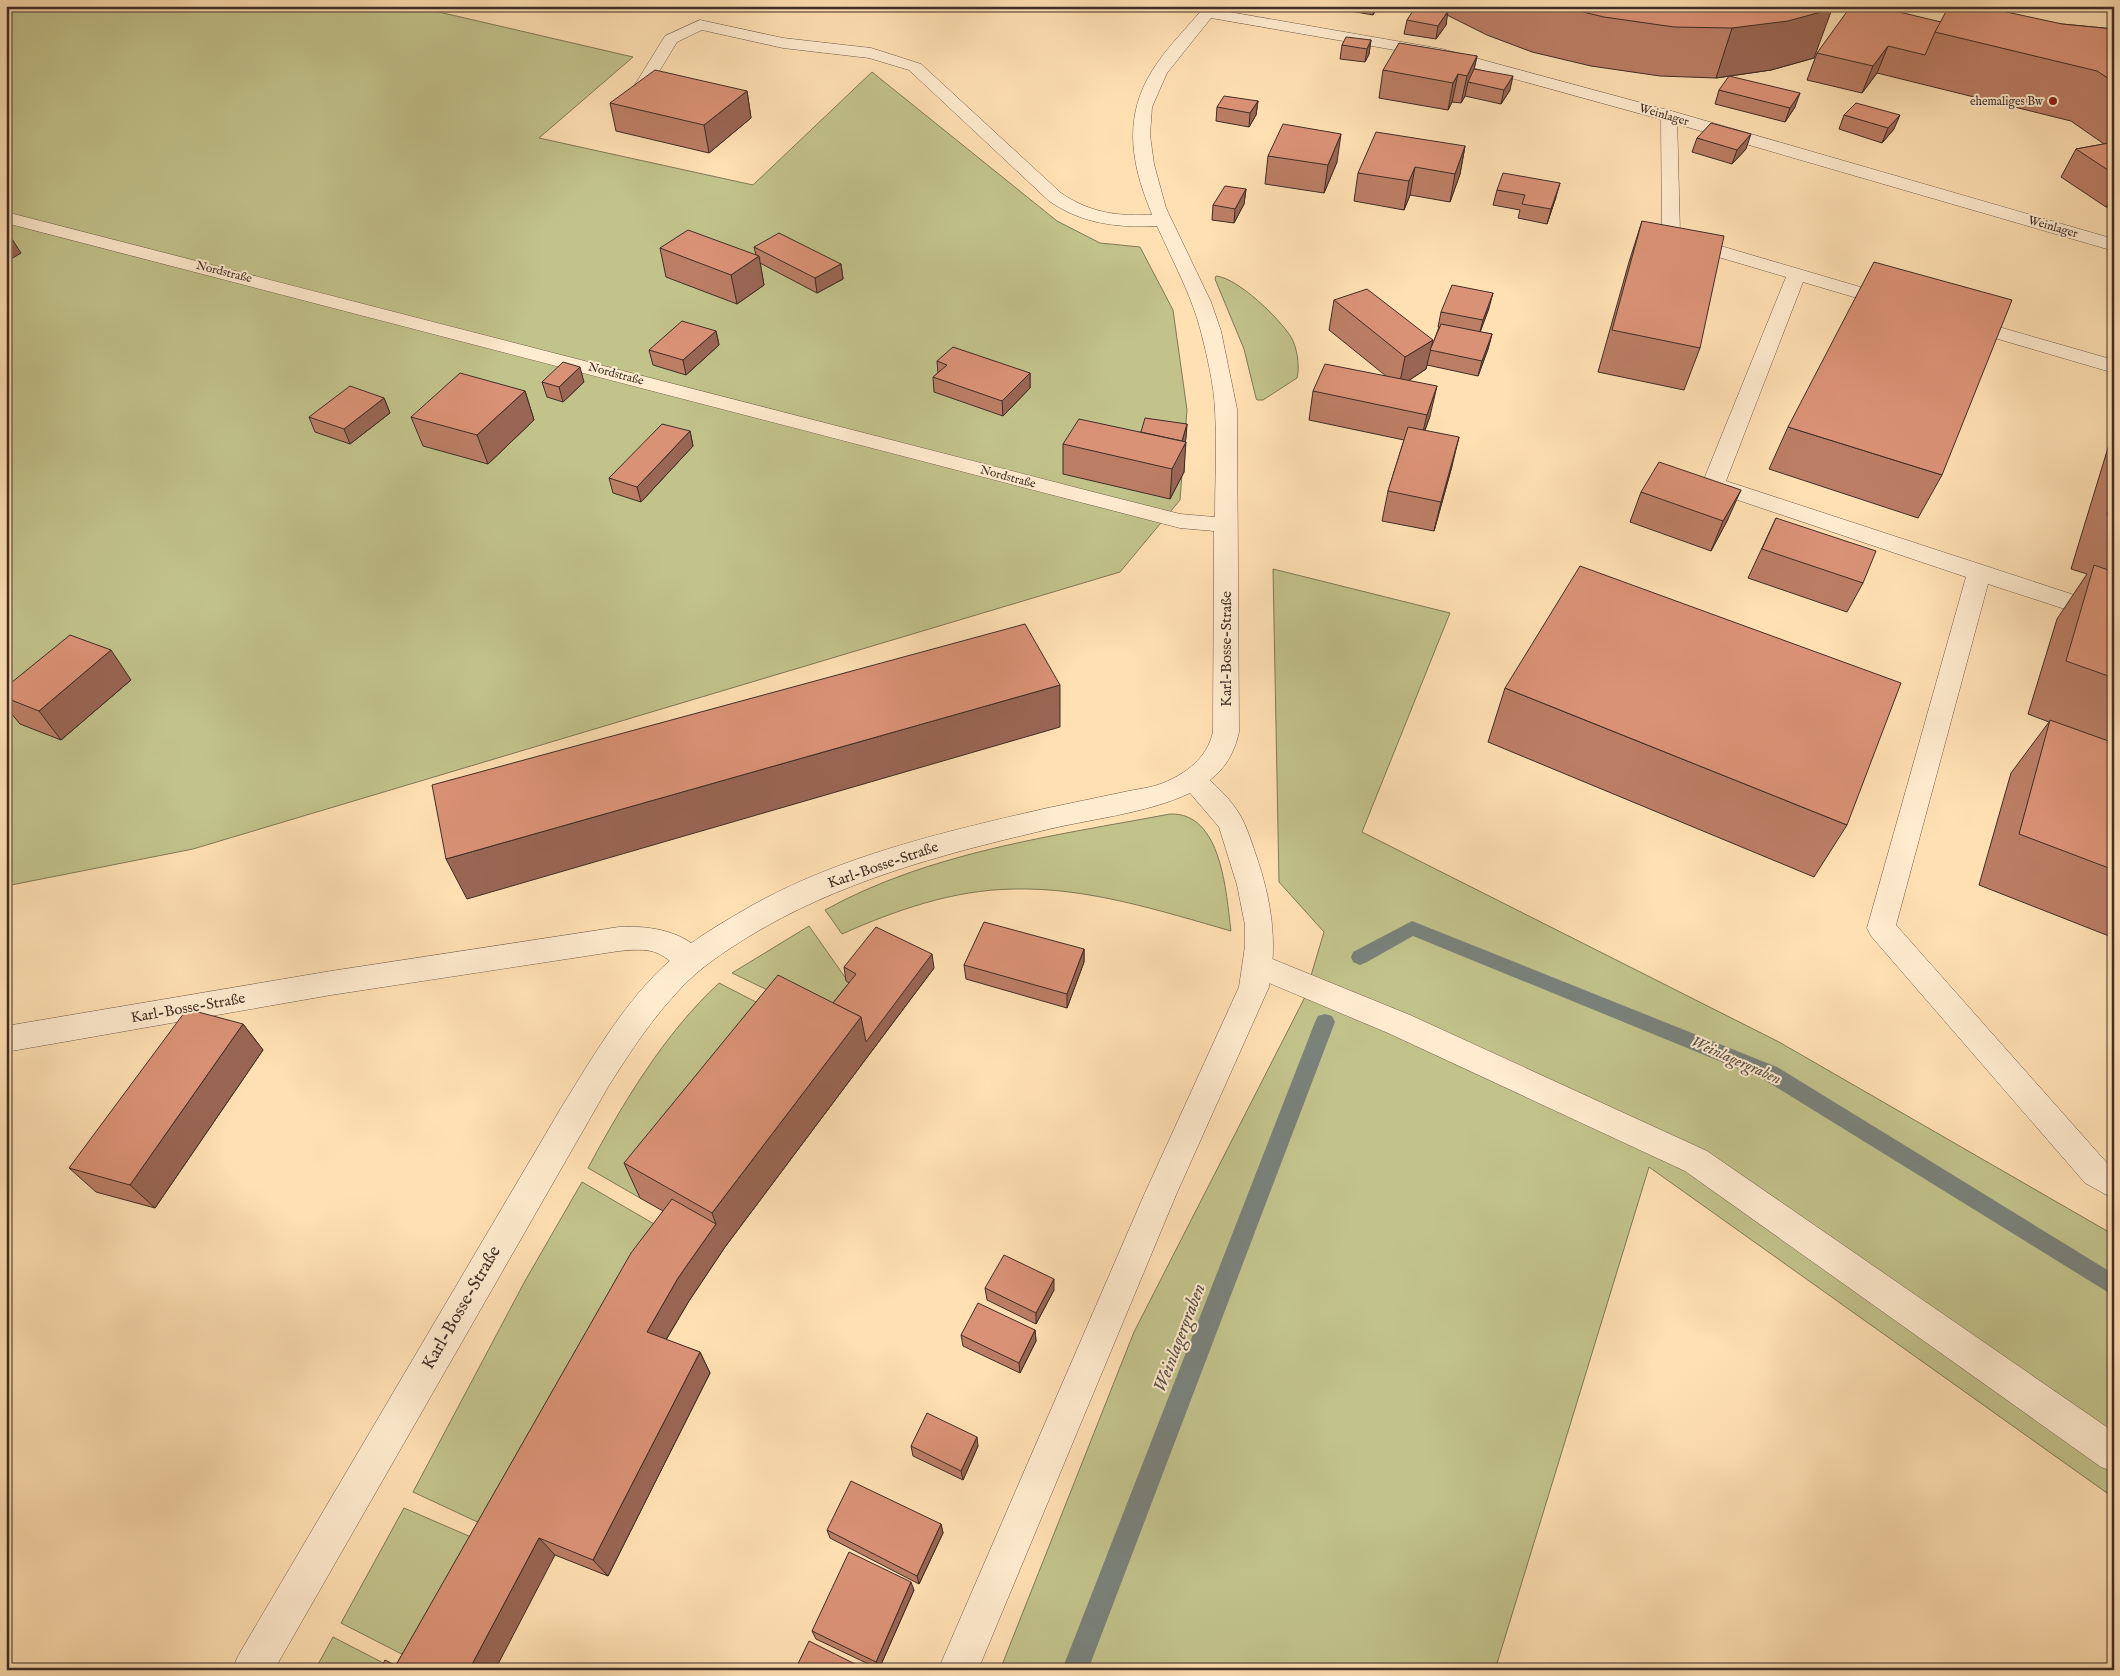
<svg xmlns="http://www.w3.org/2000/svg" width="2120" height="1676" font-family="'IM FELL English',serif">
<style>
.green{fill:#c2c28b;stroke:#807858}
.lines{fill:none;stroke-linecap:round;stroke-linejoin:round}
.stream{fill:#7a827b;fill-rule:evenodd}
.lane-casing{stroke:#6f5a49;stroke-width:1}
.street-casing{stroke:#6f5a49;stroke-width:1}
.lane{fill:#ffebce;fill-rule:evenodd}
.street{fill:#ffebce;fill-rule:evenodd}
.wall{fill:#bb7e65;stroke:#3f2d26}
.shaded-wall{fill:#996653;stroke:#3f2d26}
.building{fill:#da9276;stroke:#3f2d26}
.poi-dot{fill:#8f2418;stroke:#ffebce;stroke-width:2}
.labels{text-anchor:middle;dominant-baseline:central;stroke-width:4;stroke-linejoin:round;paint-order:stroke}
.far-poi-label{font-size:12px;fill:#3f2d26;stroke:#ffebce;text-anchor:end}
.far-street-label{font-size:12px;fill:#3f2d26;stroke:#ffebce}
.street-label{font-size:15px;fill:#3f2d26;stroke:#ffebce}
.water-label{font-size:16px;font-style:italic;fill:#58504a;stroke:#ffebce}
.near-street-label{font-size:18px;fill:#3f2d26;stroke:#ffebce}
.near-water-label{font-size:19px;font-style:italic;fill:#58504a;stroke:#ffebce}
</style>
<rect width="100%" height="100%" fill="#ffe0b3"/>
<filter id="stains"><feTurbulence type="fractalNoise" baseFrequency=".004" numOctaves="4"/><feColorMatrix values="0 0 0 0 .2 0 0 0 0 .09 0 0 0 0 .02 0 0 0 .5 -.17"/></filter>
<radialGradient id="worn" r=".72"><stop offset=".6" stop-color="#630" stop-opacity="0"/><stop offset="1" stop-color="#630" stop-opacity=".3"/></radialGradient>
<g class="green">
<polygon points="6,6 413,6 633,57 539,138 753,185 872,72 1057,221 1100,243 1140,247 1173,310 1187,410 1180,500 1120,572 193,849 6,886"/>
<path d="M1216,276C1238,278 1279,318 1291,337C1297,347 1300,366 1297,378L1263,400H1257L1256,398L1244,349L1215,279Z"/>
<polygon points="1273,569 1450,613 1362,832 1779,1042 2114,1235 2114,1498 1649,1167 1495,1670 1000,1670 1134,1332 1304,999 1324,932 1279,882"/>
<path d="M1170,814C1222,812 1226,893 1231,931C1161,911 1087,887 1013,889C953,890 896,910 842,934L825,910C930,852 1053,836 1170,814Z"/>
<polygon points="809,926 847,980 858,988 832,1021 732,973"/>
<path d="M719,983L785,1017L640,1198L588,1168C623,1103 664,1034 719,983Z"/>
<polygon points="582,1182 673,1235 499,1532 413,1492 525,1281"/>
<polygon points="404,1508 492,1546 425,1666 341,1623"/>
<polygon points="333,1637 397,1670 315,1670"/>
</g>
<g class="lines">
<g class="stream">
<polygon points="1412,921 1777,1067 2114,1274 2114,1296 1763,1079 1413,936 1367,962 1360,965 1353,962 1351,957 1353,952"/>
<polygon points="1325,1014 1332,1016 1335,1022 1088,1670 1062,1670 1315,1022 1318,1016"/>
</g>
<defs>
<g id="lane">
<path d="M700,20L783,38L871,48L921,64L1061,193C1093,215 1124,217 1162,214L1169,216L1171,220L1169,224L1162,226C1120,228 1084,225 1049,201L909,70L869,58L783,48L702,30L677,42L637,108H625L623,104L665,36Z"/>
<polygon points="1669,111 1675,112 1677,116 1680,234 1901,299 1904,303 1901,307 1894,309 1803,282 1726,481 2114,608 2114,625 1988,584 1896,925 2107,1163 2114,1166 2114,1199 2085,1183 1871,936 1867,928 1966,577 1705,489 1702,484 1786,277 1664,241 1662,237 1661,116 1663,112"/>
<polygon points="1964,317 2114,360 2114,373 1957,327 1954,323 1957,319"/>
<path d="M619,927C648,925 691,931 706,960L701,969C678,977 672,956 651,951C641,949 629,950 619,951L331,995L6,1052V1026L331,971Z"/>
<polygon points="1260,954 1410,1015 1707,1151 2114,1432 2114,1472 2101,1467 1685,1171 1388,1033 1250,975 1245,966 1250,957"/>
</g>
<path id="street" d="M1205,6H1220L1218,10L1442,49L1675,112L2114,239V251L1663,120L1435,57L1211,18L1167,73L1152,107L1150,135L1154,164L1166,208L1211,302L1221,331L1237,409L1239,732C1235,751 1226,768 1210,780C1218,789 1228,797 1234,806C1245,820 1250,838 1256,855C1271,899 1278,941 1269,987L1176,1195L978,1670H938L1144,1195L1239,987L1245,946V925L1237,885L1219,827L1190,793C1146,814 1088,819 1041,831C939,855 838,882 748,937C724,952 701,967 682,987C653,1017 630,1052 608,1087L274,1670H232L238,1656L561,1108C596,1052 629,993 681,951C702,934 727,920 751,906C840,856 944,832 1043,809C1070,803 1097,798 1124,792C1137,789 1151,788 1163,783C1187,773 1207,758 1213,732L1214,531L1180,528L6,223V212L1101,494L1180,514L1215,517C1215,481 1217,445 1215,410C1214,385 1207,356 1201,332C1180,247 1096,161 1152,71C1166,48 1188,27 1205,6Z"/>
</defs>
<use href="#lane" class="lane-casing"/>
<use href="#street" class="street-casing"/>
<use href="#lane" class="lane"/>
<use href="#street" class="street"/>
</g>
<g class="wall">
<polygon points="1323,6 1378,6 1373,15"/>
<polygon points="1432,6 1825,6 1814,58 1771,70 1716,78 1660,76 1591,66 1532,52 1487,35 1447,15 1446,25 1436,39 1404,34 1407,20 1436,9"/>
<polygon points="1941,22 2062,24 2114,29 2114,206 2106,207 2061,177 2076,149 2104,144 2071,121 1877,73 1862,93 1807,80 1817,53"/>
<polygon points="1371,40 1369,54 1365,62 1340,59 1342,45"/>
<polygon points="1477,56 1474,69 1510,90 1501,104 1465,96 1461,103 1452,102 1448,110 1379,98 1383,70"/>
<polygon points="1719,90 1795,107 1785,122 1715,104"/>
<polygon points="747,91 751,118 709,153 616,131 610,103"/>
<polygon points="1258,101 1256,115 1249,127 1216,121 1217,107"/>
<polygon points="1844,115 1894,129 1882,143 1839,129"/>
<polygon points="1697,138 1746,149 1732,164 1692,152"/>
<polygon points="1465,146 1460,174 1450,202 1410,195 1404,210 1354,201 1358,173"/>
<polygon points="1268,156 1337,162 1324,193 1265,184"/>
<polygon points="1246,189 1244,204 1234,223 1212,220 1213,205"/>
<polygon points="1497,190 1556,197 1547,224 1518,218 1520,210 1493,205"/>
<polygon points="1642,221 1700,348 1684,390 1598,372 1629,262"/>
<polygon points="754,247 841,264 843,279 817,293 760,263 764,285 737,304 666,277 660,248 756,255"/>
<polygon points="1334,300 1431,349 1439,327 1438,327 1441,312 1489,308 1480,332 1492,334 1488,349 1478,376 1427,365 1426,369 1408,381 1430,416 1425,430 1452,466 1434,531 1382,521 1388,491 1404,440 1309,420 1313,391 1386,376 1329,330"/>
<polygon points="716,331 719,345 686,375 653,365 649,350"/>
<polygon points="937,361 1030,373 1030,388 1003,416 934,392 933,377 938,373"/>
<polygon points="542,382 584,382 563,402 547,397"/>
<polygon points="525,391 534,420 488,464 423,446 411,417"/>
<polygon points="384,398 390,413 350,444 315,432 309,417"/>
<polygon points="1187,424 1185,442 1184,472 1170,499 1063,474 1063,444 1141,432"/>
<polygon points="1788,427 1942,475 1918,518 1769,469"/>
<polygon points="2114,428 2114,938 1979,885 2011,773 2049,722 2028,714 2057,619 2087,574 2071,569"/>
<polygon points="690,431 693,446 641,502 613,493 609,478"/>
<polygon points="1641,492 1728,519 1711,551 1630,522"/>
<polygon points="1776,518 1863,583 1847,612 1748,578"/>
<polygon points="131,680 61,740 20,724 6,707 6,687"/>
<polygon points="1505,688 1847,825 1814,877 1488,742"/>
<polygon points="1084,949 1084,962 1067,1008 966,979 964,965"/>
<polygon points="844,967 934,968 725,1247 689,1301 666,1340 700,1352 710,1373 608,1576 555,1555 396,1665 663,1211 640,1198 624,1163 833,1003 849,983 846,981"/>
<polygon points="243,1024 263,1050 155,1208 96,1192 69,1168"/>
<polygon points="985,1288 1054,1290 1036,1324 987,1300"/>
<polygon points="1035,1330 1036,1341 1020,1373 963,1346 961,1335"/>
<polygon points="911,1446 978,1446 963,1480 913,1456"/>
<polygon points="941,1524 943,1533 919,1584 830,1538 827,1530"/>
<polygon points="914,1590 879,1669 816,1639 812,1631"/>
</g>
<g class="shaded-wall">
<polygon points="1374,6 1378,6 1373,15"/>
<polygon points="1832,9 1814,58 1771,70 1716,78 1732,28"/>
<polygon points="1448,11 1446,25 1436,39 1438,26"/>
<polygon points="1371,40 1369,54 1365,62 1367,49"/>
<polygon points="1888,46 1877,73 1862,93 1873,66"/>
<polygon points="1477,56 1471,83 1468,82 1465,96 1461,103 1467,76"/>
<polygon points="1458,74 1452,102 1448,110 1453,83"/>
<polygon points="1513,76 1510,90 1501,104 1504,90"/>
<polygon points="747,91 751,118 709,153 704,125"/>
<polygon points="1800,93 1795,107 1785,122 1790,108"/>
<polygon points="1258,101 1256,115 1249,127 1250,113"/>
<polygon points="1900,115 1894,129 1882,143 1888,128"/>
<polygon points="1341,134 1337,162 1324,193 1328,165"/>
<polygon points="1751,134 1746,149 1732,164 1737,150"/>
<polygon points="1465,146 1460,174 1450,202 1455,174"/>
<polygon points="1415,167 1410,195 1404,210 1409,181"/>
<polygon points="1560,183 1556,197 1547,224 1551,209"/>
<polygon points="1246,189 1244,204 1234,223 1235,209"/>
<polygon points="2114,193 2114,206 2106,207"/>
<polygon points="12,239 21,253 6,262 6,242"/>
<polygon points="759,256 764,285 737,304 731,275"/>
<polygon points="841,264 843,279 817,293 815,278"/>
<polygon points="1493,293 1489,308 1479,335 1483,320"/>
<polygon points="716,331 719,345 686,375 683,360"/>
<polygon points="1492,334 1488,349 1478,376 1482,361"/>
<polygon points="1433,340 1426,369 1399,387 1405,357"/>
<polygon points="580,367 584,382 563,402 559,387"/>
<polygon points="1030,373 1030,388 1003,416 1002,401"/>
<polygon points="1437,386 1430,416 1420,444 1427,415"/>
<polygon points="6,391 9,396 6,398"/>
<polygon points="525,391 534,420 488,464 477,435"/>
<polygon points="384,398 390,413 350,444 344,429"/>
<polygon points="1187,424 1186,439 1183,448 1186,442 1184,472 1170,499 1172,469 1180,449"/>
<polygon points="690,431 693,446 641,502 637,487"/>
<polygon points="1459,437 1452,466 1434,531 1441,502"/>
<polygon points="1741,490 1728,519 1711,551 1723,521"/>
<polygon points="111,650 131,680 61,740 39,711"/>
<polygon points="1060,685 1060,727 467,899 446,859"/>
<polygon points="1084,949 1084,962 1067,1008 1067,994"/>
<polygon points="932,954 934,968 725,1247 689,1301 658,1353 647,1332 678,1278 716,1224 712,1213 861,1017"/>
<polygon points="243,1024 263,1050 155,1208 130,1185"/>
<polygon points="1054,1279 1054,1290 1036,1324 1036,1313"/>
<polygon points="1035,1330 1036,1341 1020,1373 1019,1363"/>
<polygon points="700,1352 710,1373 608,1576 593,1560"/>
<polygon points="977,1437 978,1446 963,1480 961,1471"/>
<polygon points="941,1524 943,1533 919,1584 917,1576"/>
<polygon points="539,1538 555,1555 495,1670 469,1670"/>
<polygon points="911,1582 914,1590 879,1669 876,1662"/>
</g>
<g class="building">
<polygon points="1416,6 1422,6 1448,11 1438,26 1407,20"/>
<polygon points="1558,6 1825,6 1832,9 1788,21 1732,28 1674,27 1604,17"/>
<polygon points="1851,6 1874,6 1941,22 1935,32 1925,55 1888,46 1873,66 1817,53"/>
<polygon points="1949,6 1979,6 2062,24 2114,29 2114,82 2097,71 1935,32"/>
<polygon points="1346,37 1371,40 1367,49 1342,45"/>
<polygon points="1399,43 1477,56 1467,76 1458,74 1453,83 1383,70"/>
<polygon points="1474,69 1513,76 1504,90 1468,82"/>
<polygon points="655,70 747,91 704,125 610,103"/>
<polygon points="1729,76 1800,93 1790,108 1719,90"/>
<polygon points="1224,96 1258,101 1250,113 1217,107"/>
<polygon points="1856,103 1900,115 1888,128 1844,115"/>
<polygon points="1711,123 1751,134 1737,150 1697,138"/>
<polygon points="1283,124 1341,134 1328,165 1268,156"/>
<polygon points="1376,132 1465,146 1455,174 1415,167 1409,181 1358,173"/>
<polygon points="2114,142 2114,174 2076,149"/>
<polygon points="1503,173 1560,183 1551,209 1522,204 1525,195 1497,190"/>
<polygon points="1225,186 1246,189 1235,209 1213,205"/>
<polygon points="1642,221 1724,236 1700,348 1612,330"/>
<polygon points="688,230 759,256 731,275 660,248"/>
<polygon points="779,233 841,264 815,278 754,247"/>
<polygon points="6,237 12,239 6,242"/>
<polygon points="1874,262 2012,300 1942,475 1788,427"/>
<polygon points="1452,285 1493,293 1483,320 1441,312"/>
<polygon points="1367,289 1433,340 1405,357 1334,300"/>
<polygon points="682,321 716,331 683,360 649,350"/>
<polygon points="1441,324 1492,334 1482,361 1430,350"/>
<polygon points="953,347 1030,373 1002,401 933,377 947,365 937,361"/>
<polygon points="563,362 580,367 559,387 542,382"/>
<polygon points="1325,364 1437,386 1427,415 1313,391"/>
<polygon points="460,373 525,391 477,435 411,417"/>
<polygon points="350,386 384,398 344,429 309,417"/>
<polygon points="1145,418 1187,424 1182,441 1141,432"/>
<polygon points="1079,419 1186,442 1172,469 1063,444"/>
<polygon points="662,424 690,431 637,487 609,478"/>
<polygon points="1408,427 1459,437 1441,502 1388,491"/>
<polygon points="1659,462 1741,490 1723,521 1641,492"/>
<polygon points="2114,492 2114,517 2107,515"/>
<polygon points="1776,518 1876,551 1863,583 1762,549"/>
<polygon points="2094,565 2114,572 2114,678 2066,661"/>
<polygon points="1580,566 1901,683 1847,825 1505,688"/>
<polygon points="1025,624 1060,685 446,859 432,785"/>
<polygon points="70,635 111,650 39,711 6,698 6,687"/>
<polygon points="2050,720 2114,743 2114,870 2019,834"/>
<polygon points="984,922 1084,949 1067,994 964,965"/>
<polygon points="876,927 932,954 866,1042 861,1017 833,1003 856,974 844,967"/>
<polygon points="778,975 861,1017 712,1213 624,1163"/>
<polygon points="187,1009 243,1024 130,1185 69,1168"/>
<polygon points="672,1199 716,1224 678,1278 647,1332 700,1352 593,1560 539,1538 469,1670 405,1670 396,1665 631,1253"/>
<polygon points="1004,1255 1054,1279 1036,1313 985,1288"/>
<polygon points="978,1303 1035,1330 1019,1363 961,1335"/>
<polygon points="927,1413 977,1437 961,1471 911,1446"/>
<polygon points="851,1481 941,1524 917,1576 827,1530"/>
<polygon points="849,1552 911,1582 876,1662 812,1631"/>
<polygon points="809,1641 867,1670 795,1670"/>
<polygon points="385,1660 405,1670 380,1670"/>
</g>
<circle class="poi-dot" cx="2053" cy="101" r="5"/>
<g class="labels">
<g class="far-poi-label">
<text x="2043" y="101">ehemaliges Bw</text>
</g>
<g class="far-street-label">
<text transform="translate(1664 115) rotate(16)">Weinlager</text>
<text transform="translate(2053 227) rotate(16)">Weinlager</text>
<text transform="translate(224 272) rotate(14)">Nordstraße</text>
<text transform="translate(616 374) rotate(15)">Nordstraße</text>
<text transform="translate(1008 477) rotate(15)">Nordstraße</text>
</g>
<g class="street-label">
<text transform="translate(1226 649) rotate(-90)">Karl-Bosse-Straße</text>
<text transform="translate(883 865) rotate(-19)">Karl-Bosse-Straße</text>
<text transform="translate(188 1008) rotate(-10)">Karl-Bosse-Straße</text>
</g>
<g class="water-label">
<text transform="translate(1736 1061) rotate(24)">Weinlagergraben</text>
</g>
<g class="near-street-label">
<text transform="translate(462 1308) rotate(-60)">Karl-Bosse-Straße</text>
</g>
<g class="near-water-label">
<text transform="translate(1180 1338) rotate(-69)">Weinlagergraben</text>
</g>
</g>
<rect width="2120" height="1676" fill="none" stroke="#ffe0b3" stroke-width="25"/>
<rect x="8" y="8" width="2105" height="1661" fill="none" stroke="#3f2d26" stroke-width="2.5"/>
<rect x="12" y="12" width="2095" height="1651" fill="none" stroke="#3f2d26"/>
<rect width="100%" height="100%" filter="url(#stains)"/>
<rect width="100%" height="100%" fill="url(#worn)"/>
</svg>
